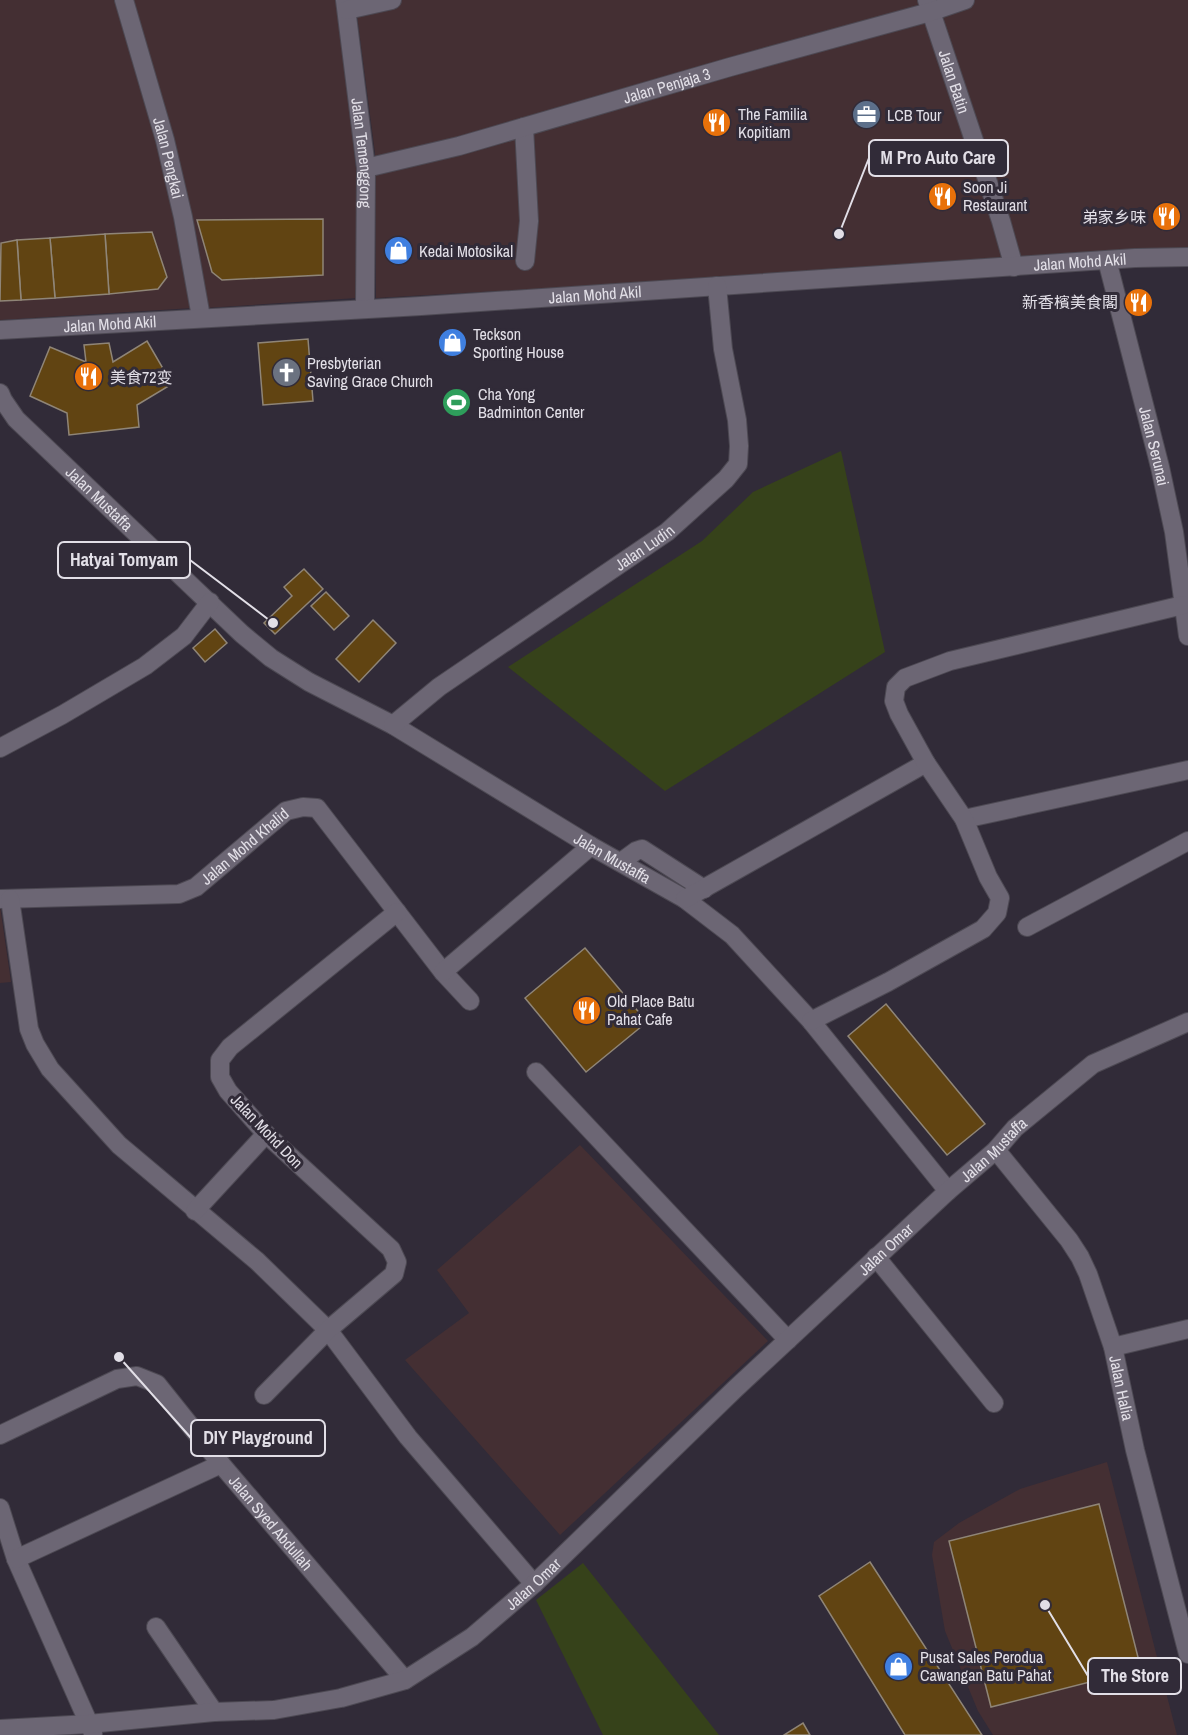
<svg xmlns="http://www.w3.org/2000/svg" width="1188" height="1735" font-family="'Archivo Narrow','Noto Sans SC',sans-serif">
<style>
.commercial{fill:#442f33}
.green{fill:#36421a}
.building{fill:#614412;stroke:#8f8577;stroke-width:1.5}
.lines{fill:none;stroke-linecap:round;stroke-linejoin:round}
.minor-casing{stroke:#4d4953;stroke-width:20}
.minor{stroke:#6c6674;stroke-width:18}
.labels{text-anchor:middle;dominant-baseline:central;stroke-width:6;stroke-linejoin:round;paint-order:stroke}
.street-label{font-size:16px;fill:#e2dfe7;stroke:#312b38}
.poi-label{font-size:16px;fill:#e2dfe7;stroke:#312b38;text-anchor:start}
.leader{fill:none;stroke:#e2dfe7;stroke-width:2}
.callout-dot{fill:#e2dfe7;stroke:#312b38;stroke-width:2}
.callout{fill:#312b38;stroke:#e2dfe7;stroke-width:2}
.callout-label{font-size:18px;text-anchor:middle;font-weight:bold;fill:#e2dfe7}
</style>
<rect width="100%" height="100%" fill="#312b38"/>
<g class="commercial">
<polygon points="0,0 118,0 157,131 193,308 0,320"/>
<polygon points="129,0 336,0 341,23 357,179 357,298 205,308"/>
<polygon points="355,0 1188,0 1188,249 955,261 637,283 376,298 375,153"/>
<polygon points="0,906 11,982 0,983"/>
<polygon points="580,1145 768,1341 560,1535 405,1360 469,1313 437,1270"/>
<polygon points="1107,1462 1177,1735 993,1735 978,1711 945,1631 932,1555 934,1542 959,1523 1020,1489"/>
</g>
<g class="green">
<polygon points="841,451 885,652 665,791 508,667 702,541 753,492"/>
<polygon points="583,1563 719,1735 603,1735 536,1600"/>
</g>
<g class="building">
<polygon points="323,219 323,275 222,280 212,272 197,220"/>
<polygon points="152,232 167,277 158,289 109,294 105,234"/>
<polygon points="105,234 109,294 55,298 50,238"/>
<polygon points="50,238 55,298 21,300 17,240"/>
<polygon points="17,240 21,300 0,301 1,243"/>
<polygon points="308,339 313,401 263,405 258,343"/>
<polygon points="147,341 172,384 137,405 139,427 69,435 67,413 30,396 50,347 86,362 84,345 109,343 113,362"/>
<polygon points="304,569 323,589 275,634 264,623 292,596 284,587"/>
<polygon points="326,592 349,616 334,630 311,606"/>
<polygon points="373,620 396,643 359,682 336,659"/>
<polygon points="215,629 227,643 205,662 193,648"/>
<polygon points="585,948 647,1022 586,1072 525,998"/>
<polygon points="886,1004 985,1124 947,1155 848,1036"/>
<polygon points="1099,1504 1141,1669 991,1707 949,1541"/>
<polygon points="870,1562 982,1735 905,1735 819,1596"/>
<polygon points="803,1723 810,1735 784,1735"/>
</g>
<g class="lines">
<defs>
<g id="minor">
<path id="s1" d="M124,0L165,140L183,217L201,317"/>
<path id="s2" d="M345,0L366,168L365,308"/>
<path id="s3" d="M927,0L1001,221L1014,267"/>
<polyline points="347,10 392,0"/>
<polyline points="524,127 529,221 525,261"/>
<path id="s4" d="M366,168L459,146L730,67L930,12L965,0"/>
<path id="s5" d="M1107,260L1160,467L1174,532L1188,636"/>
<path id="s6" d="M0,330L421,306L1135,258L1188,257"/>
<path id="s7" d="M0,393L3,400L16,419L242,634L271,658L309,682L393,725L591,846L685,899L732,935L811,1021L948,1191"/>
<path id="s8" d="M393,725L439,687L667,532L726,479L738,464L739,446L737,420L723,349L717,286"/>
<polyline points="0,748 62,715 145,666 184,636 210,602"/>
<polyline points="964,819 1188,770"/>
<polyline points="621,862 636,851 642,849 704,889"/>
<path id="s9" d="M0,899L179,894L196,887L286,811L303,807L317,808L443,972L470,1001"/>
<polyline points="10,899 29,1029 35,1044 50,1069 119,1145 257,1261 328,1330 408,1437 534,1584"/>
<polyline points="685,899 926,763"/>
<polyline points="1027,927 1188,841"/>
<polyline points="443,972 591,846"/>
<polyline points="811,1021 888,982 983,929 997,913 1000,898 988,877 964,819 926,763 899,714 894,701 896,687 905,678 950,661 1183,605"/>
<polyline points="536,1072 788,1340"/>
<path id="s10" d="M996,1150L1069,1240L1080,1257L1088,1274L1113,1347L1135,1450L1188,1654"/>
<polyline points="195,1211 266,1134"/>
<polyline points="876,1257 994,1403"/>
<polyline points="1113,1347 1188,1329"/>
<polyline points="264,1395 328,1330 394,1274 397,1262 391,1249 266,1134 228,1091 220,1077 220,1060 230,1047 397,912"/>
<path id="s11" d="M0,1435L117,1379L137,1376L157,1384L221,1464L405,1680"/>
<polyline points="0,1508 16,1559 93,1733"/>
<polyline points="16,1559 221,1464"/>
<polyline points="156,1627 214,1712"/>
<path id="s12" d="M0,1729L89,1724L214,1712L274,1710L341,1698L405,1680L472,1637L534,1584L735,1389L948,1191L996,1150L1015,1128L1093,1064L1188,1022"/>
</g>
</defs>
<use href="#minor" class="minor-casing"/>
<use href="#minor" class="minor"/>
</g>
<defs>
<symbol id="office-disc" viewBox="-11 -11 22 22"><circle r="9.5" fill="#5c6f8a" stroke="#312b38"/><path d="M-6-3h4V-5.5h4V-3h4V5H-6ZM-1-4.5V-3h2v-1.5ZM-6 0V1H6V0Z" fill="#fff"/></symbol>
<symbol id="restaurant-disc" viewBox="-11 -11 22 22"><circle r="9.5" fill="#e8710a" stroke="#312b38"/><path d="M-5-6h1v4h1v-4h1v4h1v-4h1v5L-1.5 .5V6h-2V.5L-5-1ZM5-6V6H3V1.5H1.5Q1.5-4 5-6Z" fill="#fff"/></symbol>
<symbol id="shop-disc" viewBox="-11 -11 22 22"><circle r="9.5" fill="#3f7fe0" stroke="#312b38"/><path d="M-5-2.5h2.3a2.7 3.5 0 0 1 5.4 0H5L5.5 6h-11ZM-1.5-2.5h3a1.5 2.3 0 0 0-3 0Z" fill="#fff"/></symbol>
<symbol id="church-disc" viewBox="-11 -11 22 22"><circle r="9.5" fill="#6b7280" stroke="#312b38"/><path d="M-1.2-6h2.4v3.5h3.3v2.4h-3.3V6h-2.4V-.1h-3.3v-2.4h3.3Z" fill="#fff"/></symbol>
<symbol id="stadium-disc" viewBox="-11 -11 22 22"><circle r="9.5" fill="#2e9e5b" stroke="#312b38"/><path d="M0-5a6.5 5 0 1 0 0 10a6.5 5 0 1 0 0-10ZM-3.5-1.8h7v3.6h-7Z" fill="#fff"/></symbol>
</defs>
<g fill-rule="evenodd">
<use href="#office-disc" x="850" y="98" width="33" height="33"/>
<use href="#restaurant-disc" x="700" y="106" width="33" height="33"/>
<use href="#restaurant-disc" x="926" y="180" width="33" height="33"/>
<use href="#restaurant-disc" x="1150" y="200" width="33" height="33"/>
<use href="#shop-disc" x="382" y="234" width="33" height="33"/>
<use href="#restaurant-disc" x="1122" y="286" width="33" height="33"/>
<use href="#shop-disc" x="436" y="326" width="33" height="33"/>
<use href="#church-disc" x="270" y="356" width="33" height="33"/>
<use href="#restaurant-disc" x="72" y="360" width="33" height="33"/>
<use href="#stadium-disc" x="440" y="386" width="33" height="33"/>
<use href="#restaurant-disc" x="570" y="994" width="33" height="33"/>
<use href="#shop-disc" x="882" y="1650" width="33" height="33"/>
</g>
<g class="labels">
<g class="street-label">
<text stroke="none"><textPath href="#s3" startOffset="86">Jalan Batin</textPath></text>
<text stroke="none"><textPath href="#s4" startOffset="312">Jalan Penjaja 3</textPath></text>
<text stroke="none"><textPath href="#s2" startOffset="154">Jalan Temenggong</textPath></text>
<text stroke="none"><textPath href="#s1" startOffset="164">Jalan Pengkai</textPath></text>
<text stroke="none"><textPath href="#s6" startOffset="1082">Jalan Mohd Akil</textPath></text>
<text stroke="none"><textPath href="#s6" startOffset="596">Jalan Mohd Akil</textPath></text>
<text stroke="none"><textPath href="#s6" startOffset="110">Jalan Mohd Akil</textPath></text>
<text stroke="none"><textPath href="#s5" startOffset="192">Jalan Serunai</textPath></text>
<text stroke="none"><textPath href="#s7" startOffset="146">Jalan Mustaffa</textPath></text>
<text stroke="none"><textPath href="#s8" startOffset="308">Jalan Ludin</textPath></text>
<text stroke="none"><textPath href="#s9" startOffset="261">Jalan Mohd Khalid</textPath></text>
<text stroke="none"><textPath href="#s7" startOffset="776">Jalan Mustaffa</textPath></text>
<text transform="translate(267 1131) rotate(46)">Jalan Mohd Don</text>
<text stroke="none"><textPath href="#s12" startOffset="1203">Jalan Mustaffa</textPath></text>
<text stroke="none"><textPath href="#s12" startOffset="1056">Jalan Omar</textPath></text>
<text stroke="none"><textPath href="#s10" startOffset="274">Jalan Halia</textPath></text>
<text stroke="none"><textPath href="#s11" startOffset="351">Jalan Syed Abdullah</textPath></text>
<text stroke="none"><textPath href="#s12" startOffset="570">Jalan Omar</textPath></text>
</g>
<g class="poi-label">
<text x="738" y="114">The Familia<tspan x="738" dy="18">Kopitiam</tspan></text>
<text x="887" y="115">LCB Tour</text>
<text x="963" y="187">Soon Ji<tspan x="963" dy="18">Restaurant</tspan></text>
<text x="1146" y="217" text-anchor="end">弟家乡味</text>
<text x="419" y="251">Kedai Motosikal</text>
<text x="1118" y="302" text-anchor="end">新香檳美食閣</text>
<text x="473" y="334">Teckson<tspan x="473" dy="18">Sporting House</tspan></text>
<text x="307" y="363">Presbyterian<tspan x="307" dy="18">Saving Grace Church</tspan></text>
<text x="110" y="377">美食72变</text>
<text x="478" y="394">Cha Yong<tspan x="478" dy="18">Badminton Center</tspan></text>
<text x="607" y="1001">Old Place Batu<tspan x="607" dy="18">Pahat Cafe</tspan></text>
<text x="920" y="1657">Pusat Sales Perodua<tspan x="920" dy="18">Cawangan Batu Pahat</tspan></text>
</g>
</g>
<path class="leader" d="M839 234L869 158M273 623L190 560M119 1357L191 1438M1045 1605L1088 1676"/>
<g class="callout-dot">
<circle cx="839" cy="234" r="6"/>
<circle cx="273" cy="623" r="6"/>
<circle cx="119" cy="1357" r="6"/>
<circle cx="1045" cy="1605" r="6"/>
</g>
<g class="callout">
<rect x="869" y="140" width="139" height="36" rx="6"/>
<rect x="58" y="542" width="132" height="36" rx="6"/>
<rect x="191" y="1420" width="134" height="36" rx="6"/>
<rect x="1088" y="1658" width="93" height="36" rx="6"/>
</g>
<g class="callout-label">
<text x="938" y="164">M Pro Auto Care</text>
<text x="124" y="566">Hatyai Tomyam</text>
<text x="258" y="1444">DIY Playground</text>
<text x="1135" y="1682">The Store</text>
</g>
</svg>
